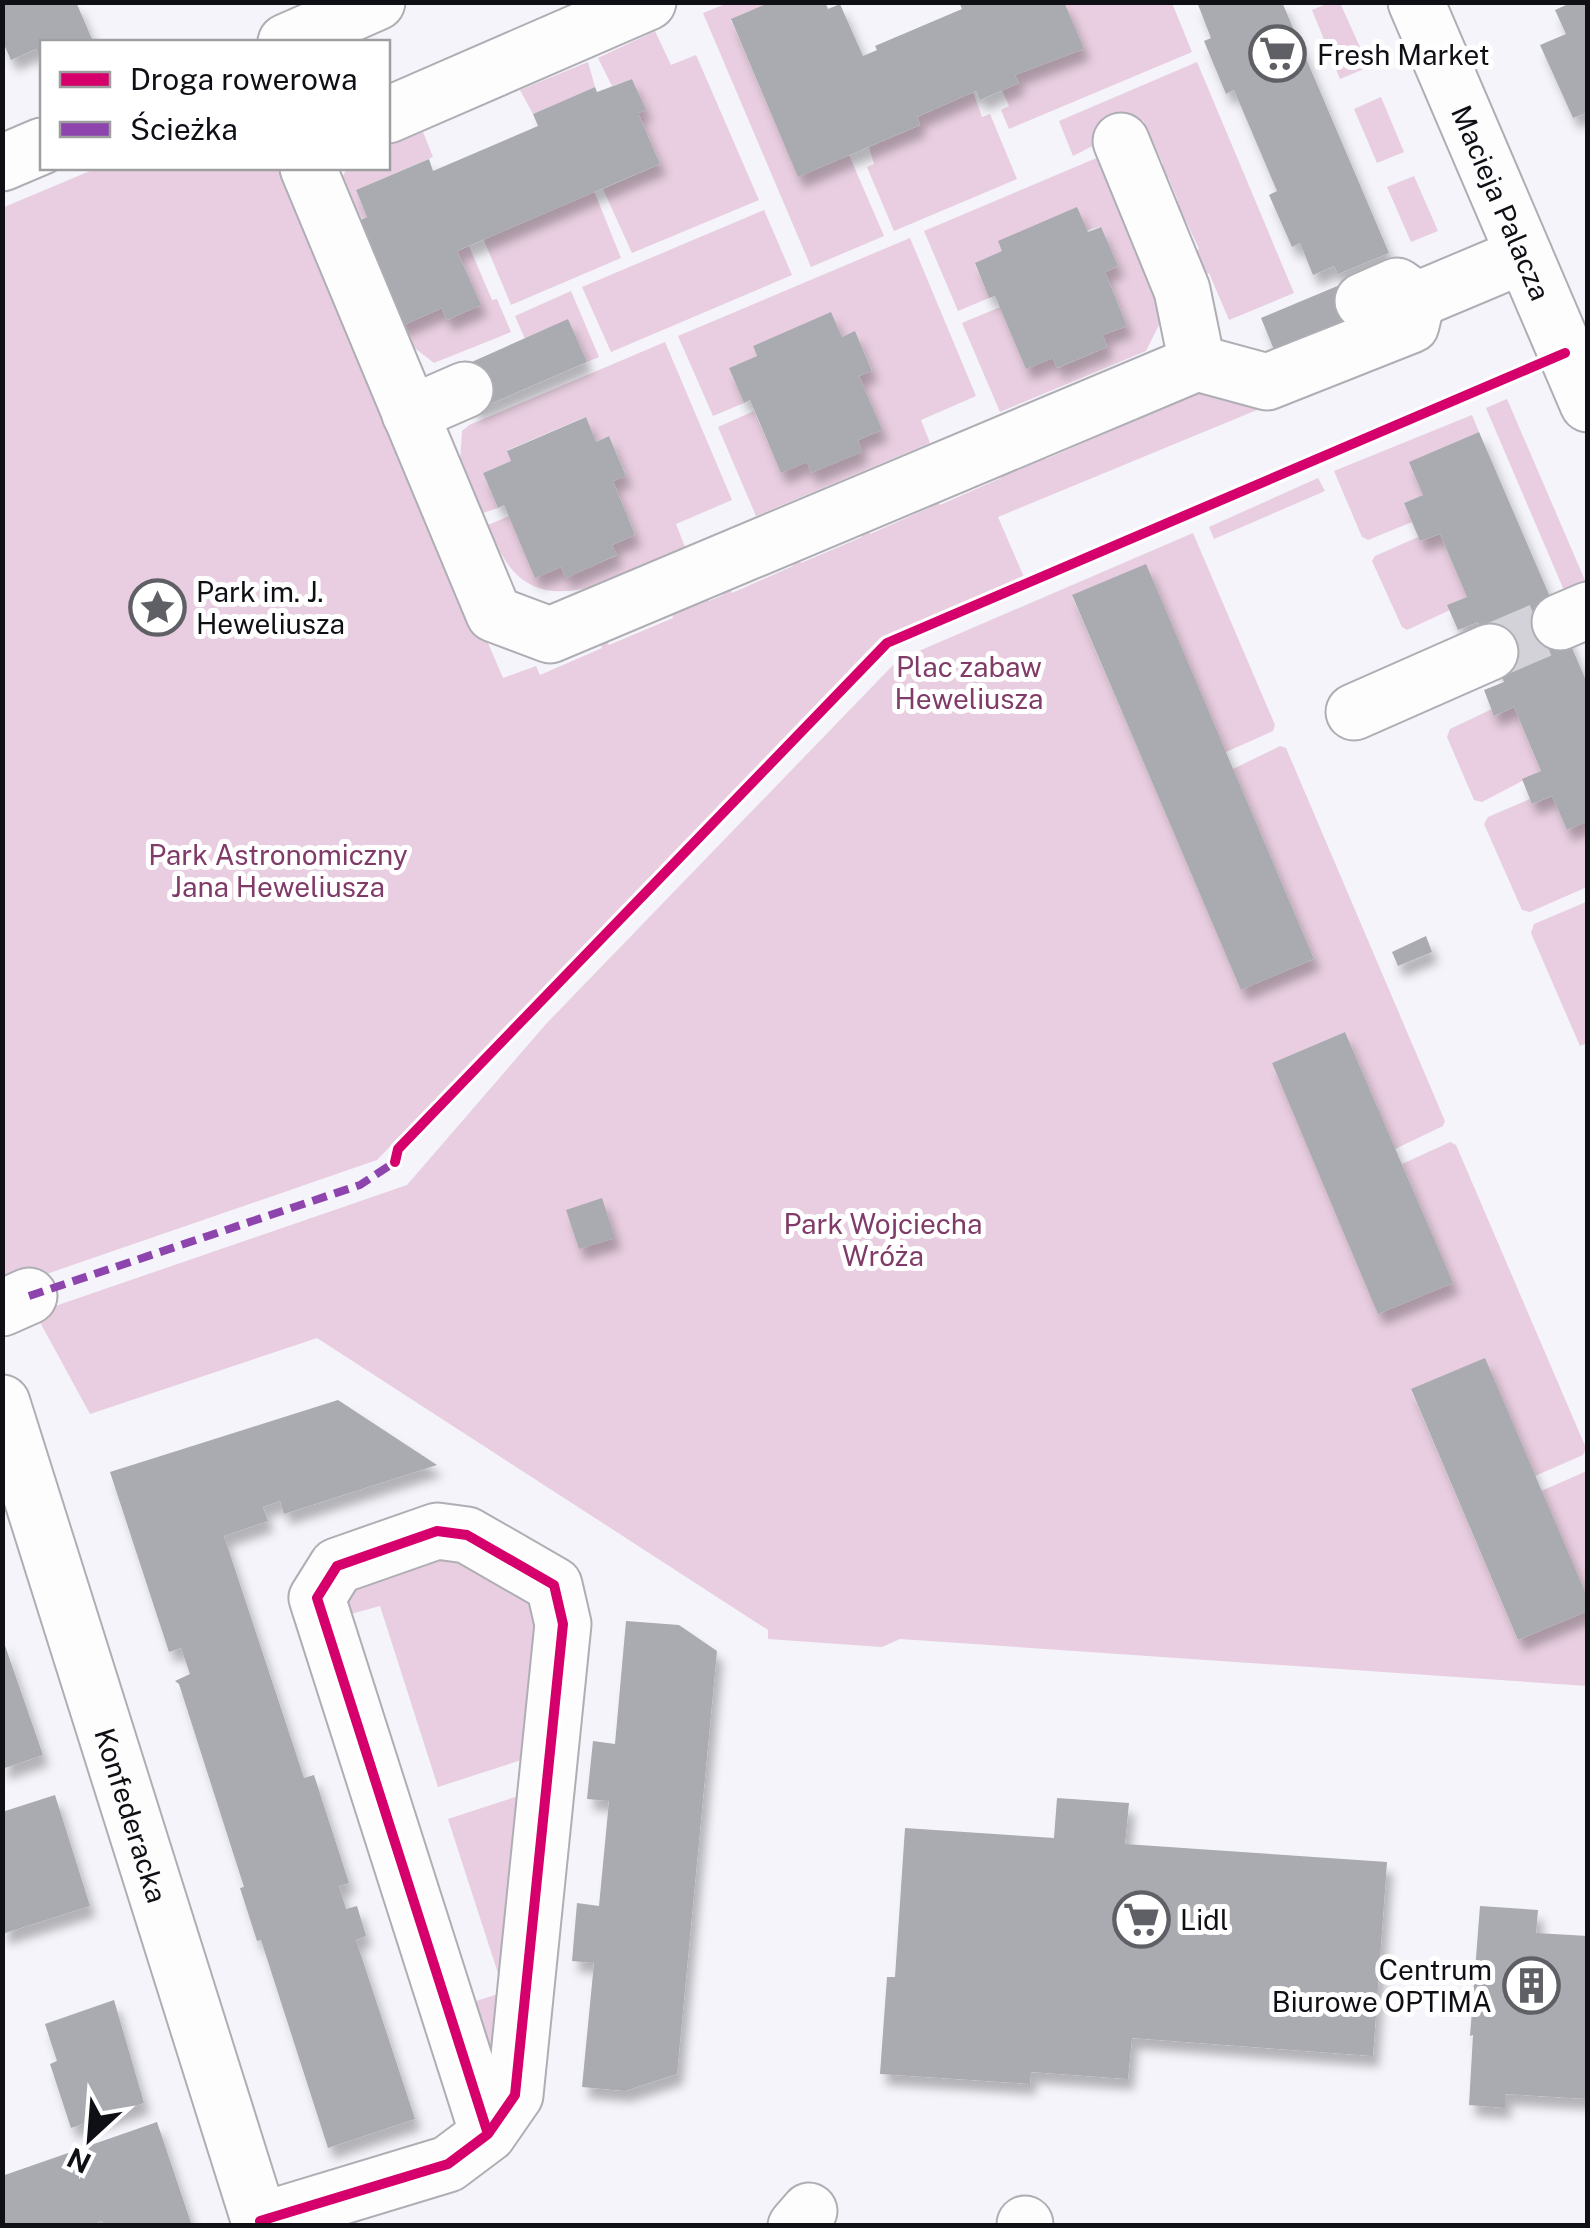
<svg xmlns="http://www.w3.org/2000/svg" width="1590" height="2228" font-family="'Public Sans',sans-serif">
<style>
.green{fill:#e8cee0}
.building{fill:#a9abb1;filter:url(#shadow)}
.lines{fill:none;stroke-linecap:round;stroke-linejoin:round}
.minor-tunnel{stroke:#d2d2d8;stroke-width:55;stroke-dasharray:55 28;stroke-linecap:butt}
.minor-casing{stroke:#aeaeb4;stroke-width:59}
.minor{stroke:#fdfdfe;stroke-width:55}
.quiet{stroke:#8e44ad;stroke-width:8;stroke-dasharray:15 8;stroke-linecap:butt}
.cycleway-casing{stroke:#fff;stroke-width:16}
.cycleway{stroke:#d6006c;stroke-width:10}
.labels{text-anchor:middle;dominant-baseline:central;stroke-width:10;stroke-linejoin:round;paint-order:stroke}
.poi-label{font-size:28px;fill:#0f0f16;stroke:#fff;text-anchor:start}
.street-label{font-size:28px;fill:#0f0f16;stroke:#fff}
.park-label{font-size:28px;fill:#813b68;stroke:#fff}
</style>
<defs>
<filter id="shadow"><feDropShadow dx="6" dy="11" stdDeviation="5" flood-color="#0004"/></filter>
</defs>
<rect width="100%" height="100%" fill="#f4f4fa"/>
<g class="green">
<polygon points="728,3 771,3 731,20 798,176 849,155 884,236 811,267 703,13"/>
<polygon points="1064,3 1172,3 1192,52 1009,129 1001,110 1009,106 1002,90 1019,83 1015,75 1083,49"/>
<polygon points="1329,3 1340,3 1369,67 1340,79 1312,10"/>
<polygon points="655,31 671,65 696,55 759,200 632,253 603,189 660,164 638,113 645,110 632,79 612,86 598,58"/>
<polygon points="588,62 595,87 533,114 520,90"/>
<polygon points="1197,62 1294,293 1229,320 1209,273 1199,277 1190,254 1199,249 1186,221 1177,224 1169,206 1178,201 1168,177 1158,180 1153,169 1163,164 1143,120 1073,156 1059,121"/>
<polygon points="973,92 982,117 990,114 1017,179 894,231 867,167 874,164 869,147 920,125 917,117"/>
<polygon points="1381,97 1404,152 1377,163 1354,109"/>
<polygon points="423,132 433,157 356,190 367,217 354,223 342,178 347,168 388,168 388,146"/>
<polygon points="1106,154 1163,309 1160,323 1146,351 1000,412 962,323 1000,307 1053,358 1058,368 1107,347 1103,335 1127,326 1105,272 1118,266 1100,227 1002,251 975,264 989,298 958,311 924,231"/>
<polygon points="97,168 285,168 503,678 536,666 540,675 602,648 599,640 605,637 609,645 673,618 670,608 706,593 709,601 723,595 720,587 728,584 732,593 793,566 790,557 796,554 801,563 862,537 858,527 865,524 870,534 931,507 928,497 934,494 940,505 1001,478 996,467 1040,448 1046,459 1108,432 1103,421 1110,418 1115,429 1176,403 1172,391 1397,352 998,517 1024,577 880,638 377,1160 3,1289 2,208"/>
<polygon points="1414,176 1438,231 1411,242 1387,187"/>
<polygon points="594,191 621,258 511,305 483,238"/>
<polygon points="764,210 792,275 611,352 582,287"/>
<polygon points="910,238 976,396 921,420 930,443 756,516 718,427 754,411 781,472 807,462 861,452 858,440 881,430 859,376 872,370 855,332 842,337 831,313 753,346 757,356 729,368 744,403 713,416 678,336"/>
<polygon points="469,246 492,300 497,299 511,332 434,363 403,339 399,327 442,308 447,320 480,305 457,251"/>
<polygon points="571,291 599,357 587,362 568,320 525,339 515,316"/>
<path d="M665,342L732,500L676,524L685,547C633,569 547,627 505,560C498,549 493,536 488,525L509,516L536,577L561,567L566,577L616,556L612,545L635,535L613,481L626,475L609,436L596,442L585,417L508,450L511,461L483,473L498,508L483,513L460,464L462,431L469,425Z"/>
<polygon points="1507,399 1587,585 1566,595 1486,408"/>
<polygon points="1472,415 1479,432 1410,462 1423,495 1404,503 1412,522 1368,540 1362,537 1334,471"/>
<polygon points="1318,478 1325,491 1214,539 1209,527"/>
<polygon points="1193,533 1275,725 1273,731 1226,752 1072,596 1241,989 1314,959 1233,769 1280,746 1286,748 1445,1121 1443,1126 1395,1149 1345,1032 1272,1063 1379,1313 1452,1283 1402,1164 1450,1142 1456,1145 1586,1448 1583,1455 1535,1476 1411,1390 1518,1640 1587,1611 1587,1686 900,1639 882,1647 768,1639 768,1630 317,1338 90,1414 35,1313 407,1185 546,1024 898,660"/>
<polygon points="1440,534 1467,597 1448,605 1450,610 1407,630 1402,627 1372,561 1375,556 1418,537 1421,541"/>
<polygon points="1514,707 1541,771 1482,802 1474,800 1447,737 1450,729 1492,709 1495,716"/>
<polygon points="1552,796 1567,830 1587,821 1587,887 1530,912 1522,910 1484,824 1488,817 1530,799 1533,804"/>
<polygon points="1586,902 1588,1043 1580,1046 1531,933 1534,924"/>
<polygon points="1587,1471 1587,1599 1541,1491"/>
<polygon points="444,1545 541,1592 540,1754 438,1787 380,1606 347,1615 344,1604 349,1587"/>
<polygon points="515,1797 520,1798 497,2072 470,2003 504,1992 448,1819"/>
</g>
<g class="building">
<polygon points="2,2 76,2 92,39 85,42 42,42 42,64 36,49 11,60 2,40"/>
<polygon points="771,2 825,2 828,9 840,4 863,56 877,50 875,46 962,9 959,2 1064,2 1084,49 1015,75 1019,83 980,100 976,91 917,117 920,125 798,177 731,19"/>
<polygon points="1197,2 1282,2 1389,253 1338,274 1334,266 1313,275 1300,243 1292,247 1269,195 1277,191 1234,90 1226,94 1204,41 1211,38"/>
<polygon points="1573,2 1588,2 1588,112 1573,118 1540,45 1566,34 1555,10"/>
<polygon points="632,79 646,110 638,113 660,164 457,251 481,305 447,320 442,308 399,327 354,223 367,217 356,190 429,159 433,171 538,126 533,114 595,87 597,92"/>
<polygon points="1077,207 1088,232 1101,227 1118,266 1105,272 1127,326 1103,335 1107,347 1057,368 1053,358 1026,369 995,296 989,298 975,263 1002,251 998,241"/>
<polygon points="1354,279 1373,324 1279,362 1261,318"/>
<polygon points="831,312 842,337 855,331 872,371 859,376 882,430 858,440 862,452 811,473 807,462 781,473 750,400 744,403 729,368 757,356 753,346"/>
<polygon points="568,319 587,362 474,411 456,369"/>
<polygon points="586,417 596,442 609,436 626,476 613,481 635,535 612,545 617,555 566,578 561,567 535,578 504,505 498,508 483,473 511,461 507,451"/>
<polygon points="1479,432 1588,685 1588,821 1567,830 1552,796 1532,804 1522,779 1541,771 1514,707 1494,716 1484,690 1504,682 1478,622 1458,630 1447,605 1467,597 1440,534 1420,541 1404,503 1423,495 1409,462"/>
<polygon points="1146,564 1314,959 1241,990 1072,595"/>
<polygon points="1426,936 1432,952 1398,966 1392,952"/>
<polygon points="1345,1032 1453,1283 1378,1314 1272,1063"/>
<polygon points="602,1198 615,1238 579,1249 566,1210"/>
<polygon points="1485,1358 1588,1599 1588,1611 1518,1640 1411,1389"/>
<polygon points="338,1400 437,1465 284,1514 280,1501 263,1507 268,1521 224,1536 304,1778 314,1775 324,1806 349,1883 339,1886 346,1909 357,1906 366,1936 356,1940 415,2119 328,2148 261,1940 257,1941 240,1888 244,1887 179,1684 175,1681 190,1674 181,1648 169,1652 110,1472"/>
<polygon points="626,1621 679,1625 717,1651 677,2074 625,2091 582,2087 594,1963 572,1961 577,1903 599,1906 609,1801 587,1799 593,1741 615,1744"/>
<polygon points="2,1637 43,1755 2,1769"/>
<polygon points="55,1795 90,1906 2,1934 2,1812"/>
<polygon points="1057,1798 1129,1803 1125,1844 1387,1862 1373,2056 1132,2038 1128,2079 1031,2072 1030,2084 880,2074 887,1977 895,1977 905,1828 1054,1838"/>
<polygon points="1480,1906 1538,1910 1536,1933 1588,1936 1588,2099 1505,2094 1505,2108 1469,2105 1473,2035 1470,2036"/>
<polygon points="114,2000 144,2103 71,2128 50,2064 57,2061 45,2024"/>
<polygon points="157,2122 192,2226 104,2226 102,2221 88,2226 2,2226 2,2176"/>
</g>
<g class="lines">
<polyline class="minor-tunnel" points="1490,652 1560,622"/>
<defs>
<g id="minor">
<path id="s1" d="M1416,2L1588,404"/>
<polyline points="286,42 377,2"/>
<polyline points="388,115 648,2"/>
<polyline points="2,163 42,146"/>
<polyline points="308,168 494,614 550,635 1197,363 1182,290 1121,141"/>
<polyline points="1363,301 1397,286 1417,300 1524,255"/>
<polyline points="1197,363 1267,382 1411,325 1417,300"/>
<polyline points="410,414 465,390"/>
<polyline points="1560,622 1588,610"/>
<polyline points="1354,712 1490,652"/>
<polyline points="2,1308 29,1296"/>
<path id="s2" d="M2,1403L261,2226"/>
<polyline points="260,2221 448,2164 488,2134 515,2095 563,1624 554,1585 467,1535 437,1531 337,1566 317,1598 488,2134"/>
<polyline points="796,2226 809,2211"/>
<polyline points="1025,2226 1025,2224"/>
</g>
</defs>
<use href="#minor" class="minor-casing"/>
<use href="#minor" class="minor"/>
<polyline class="quiet" points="29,1296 360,1185 395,1162"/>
<defs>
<g id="cycleway">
<polyline points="395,1162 398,1149 887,643 1565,353"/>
<polyline points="260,2221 448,2164 488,2134 515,2095 563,1624 554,1585 467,1535 437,1531 337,1566 317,1598 488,2134"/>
</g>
</defs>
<use href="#cycleway" class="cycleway-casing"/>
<use href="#cycleway" class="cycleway"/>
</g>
<defs>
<symbol id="supermarket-ring" viewBox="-11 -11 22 22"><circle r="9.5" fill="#fff" stroke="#5f5f66" stroke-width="1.5"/><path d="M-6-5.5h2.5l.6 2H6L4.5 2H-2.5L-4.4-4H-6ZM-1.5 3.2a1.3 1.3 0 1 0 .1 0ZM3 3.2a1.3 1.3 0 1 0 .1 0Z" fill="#5f5f66"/></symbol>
<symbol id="sight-ring" viewBox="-11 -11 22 22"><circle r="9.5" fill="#fff" stroke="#5f5f66" stroke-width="1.5"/><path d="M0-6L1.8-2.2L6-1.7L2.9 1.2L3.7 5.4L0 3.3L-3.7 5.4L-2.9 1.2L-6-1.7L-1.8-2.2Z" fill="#5f5f66"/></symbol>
<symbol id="building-ring" viewBox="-11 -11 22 22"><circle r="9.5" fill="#fff" stroke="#5f5f66" stroke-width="1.5"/><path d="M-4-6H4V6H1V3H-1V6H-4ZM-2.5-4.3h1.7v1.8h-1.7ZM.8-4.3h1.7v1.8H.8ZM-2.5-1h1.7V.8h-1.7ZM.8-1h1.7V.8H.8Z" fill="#5f5f66"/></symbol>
</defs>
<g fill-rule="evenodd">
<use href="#supermarket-ring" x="1246" y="22" width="63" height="63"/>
<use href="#sight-ring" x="126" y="576" width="63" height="63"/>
<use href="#supermarket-ring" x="1110" y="1888" width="63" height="63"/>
<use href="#building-ring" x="1500" y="1954" width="63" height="63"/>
</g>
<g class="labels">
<g class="poi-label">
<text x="1317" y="54">Fresh Market</text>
<text x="196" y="591">Park im. J.<tspan x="196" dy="32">Heweliusza</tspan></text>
<text x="1180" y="1919">Lidl</text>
<text x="1492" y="1969" text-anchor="end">Centrum<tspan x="1492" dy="32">Biurowe OPTIMA</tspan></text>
</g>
<g class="street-label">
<text stroke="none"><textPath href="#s1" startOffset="218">Macieja Palacza</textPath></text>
<text stroke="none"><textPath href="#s2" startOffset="432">Konfederacka</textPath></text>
</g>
<g class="park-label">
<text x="969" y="666">Plac zabaw<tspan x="969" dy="32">Heweliusza</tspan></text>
<text x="278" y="854">Park Astronomiczny<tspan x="278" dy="32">Jana Heweliusza</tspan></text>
<text x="883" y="1223">Park Wojciecha<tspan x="883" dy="32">Wróża</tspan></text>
</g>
</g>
<rect width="1590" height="2228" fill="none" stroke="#0f0f16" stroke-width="10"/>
<rect x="40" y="40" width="350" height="130" fill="#ffffff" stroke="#9f9fa2" stroke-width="2.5"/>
<rect x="60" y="72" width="50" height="15" fill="#d6006c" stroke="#9f9fa2" stroke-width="2.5"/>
<text x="130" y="90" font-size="30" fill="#0f0f16">Droga rowerowa</text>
<rect x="60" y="122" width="50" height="15" fill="#8e44ad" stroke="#9f9fa2" stroke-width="2.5"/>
<text x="130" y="140" font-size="30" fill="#0f0f16">Ścieżka</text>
<g transform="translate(90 2138) rotate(206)" stroke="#ffffff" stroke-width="8" paint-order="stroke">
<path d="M0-8L18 38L0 25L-18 38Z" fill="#0f0f16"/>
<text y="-15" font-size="28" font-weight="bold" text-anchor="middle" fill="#0f0f16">N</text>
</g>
</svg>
